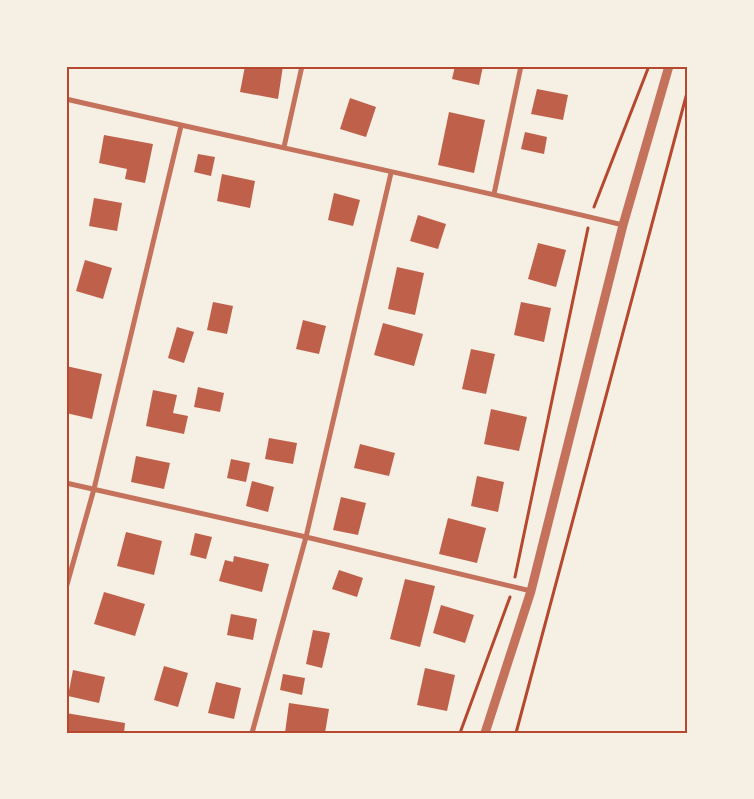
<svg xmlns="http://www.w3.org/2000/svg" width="754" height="799" font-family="'PT Sans',sans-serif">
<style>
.building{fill:#bf614a}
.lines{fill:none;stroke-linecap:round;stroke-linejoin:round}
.path{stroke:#b5482f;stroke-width:3}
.minor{stroke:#c5725c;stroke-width:5}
.tertiary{stroke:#c5725c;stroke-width:9}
.neatline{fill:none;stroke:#b5482f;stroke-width:2}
</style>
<rect width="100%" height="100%" fill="#f6efe4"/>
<g class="building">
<polygon points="245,66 283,66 278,99 240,92"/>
<polygon points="455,66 483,66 479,85 452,79"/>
<polygon points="537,89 568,95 563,120 531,114"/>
<polygon points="350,98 376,107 366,137 340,129"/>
<polygon points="449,112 485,120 474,173 438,165"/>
<polygon points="525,132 547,137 544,154 521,149"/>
<polygon points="104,135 153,144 145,183 125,179 127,169 99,163"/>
<polygon points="198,154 215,157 211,176 194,172"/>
<polygon points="222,174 255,181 250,208 217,201"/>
<polygon points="334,193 360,200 353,226 328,220"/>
<polygon points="94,198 122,203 117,231 89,226"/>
<polygon points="418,215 446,224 438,249 410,241"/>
<polygon points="538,243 566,250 556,287 528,279"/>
<polygon points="85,260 112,268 103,299 76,291"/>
<polygon points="397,267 424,273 415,315 388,309"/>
<polygon points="213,302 233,306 227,334 207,330"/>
<polygon points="521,302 551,308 544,342 514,335"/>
<polygon points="303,320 326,326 319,354 296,349"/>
<polygon points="383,323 423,334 414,366 374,355"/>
<polygon points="177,327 194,332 184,363 168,358"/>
<polygon points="471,349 495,354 486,394 462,389"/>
<polygon points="66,366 102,374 92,419 66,413"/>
<polygon points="198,387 224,393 220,412 194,407"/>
<polygon points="153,390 177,395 173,413 188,416 184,434 146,426"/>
<polygon points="491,409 527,417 519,451 484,444"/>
<polygon points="269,438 297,443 293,464 265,459"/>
<polygon points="360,444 395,453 389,476 354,468"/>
<polygon points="136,456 170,463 164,489 131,482"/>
<polygon points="231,459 250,463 246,482 227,478"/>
<polygon points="477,476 504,482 498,512 471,506"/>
<polygon points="252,481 274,487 268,512 246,506"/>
<polygon points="341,497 366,503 358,535 333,530"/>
<polygon points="448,518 486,528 477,563 439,554"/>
<polygon points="126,532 162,541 154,575 117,566"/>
<polygon points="195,533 212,537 206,559 190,555"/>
<polygon points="234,556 269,564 262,592 219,581 225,560 233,562"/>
<polygon points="339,570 363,578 357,597 332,589"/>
<polygon points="405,579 435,586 420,647 390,639"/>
<polygon points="104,592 145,604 135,636 94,624"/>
<polygon points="441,605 474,615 465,643 433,633"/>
<polygon points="231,614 257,619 253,640 227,635"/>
<polygon points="313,630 330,633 322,668 306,664"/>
<polygon points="164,666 188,673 178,707 154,700"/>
<polygon points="425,668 455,675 447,711 417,705"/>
<polygon points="73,670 105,677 99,703 68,696"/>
<polygon points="283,674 305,678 302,695 280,690"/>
<polygon points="216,682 241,688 234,719 208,713"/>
<polygon points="289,703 329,709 325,733 285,733"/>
<polygon points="66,713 125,723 124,733 66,733"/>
</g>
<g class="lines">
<g class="path">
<polyline points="594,207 649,66"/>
<polyline points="515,577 588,228"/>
<polyline points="460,733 510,597"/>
<polyline points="516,733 688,89"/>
</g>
<g class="minor">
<path d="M66,99C252,142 438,180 623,225"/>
<polyline points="284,147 302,66"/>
<polyline points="494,194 521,66"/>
<polyline points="66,483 306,537 531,591"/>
<polyline points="66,588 94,489 181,126"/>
<polyline points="252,733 306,537 391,173"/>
</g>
<polyline class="tertiary" points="485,733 531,591 623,225 669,66"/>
</g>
<rect width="754" height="799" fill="none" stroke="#f6efe4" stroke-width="135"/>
<rect x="68" y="68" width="618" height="664" class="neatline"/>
</svg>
